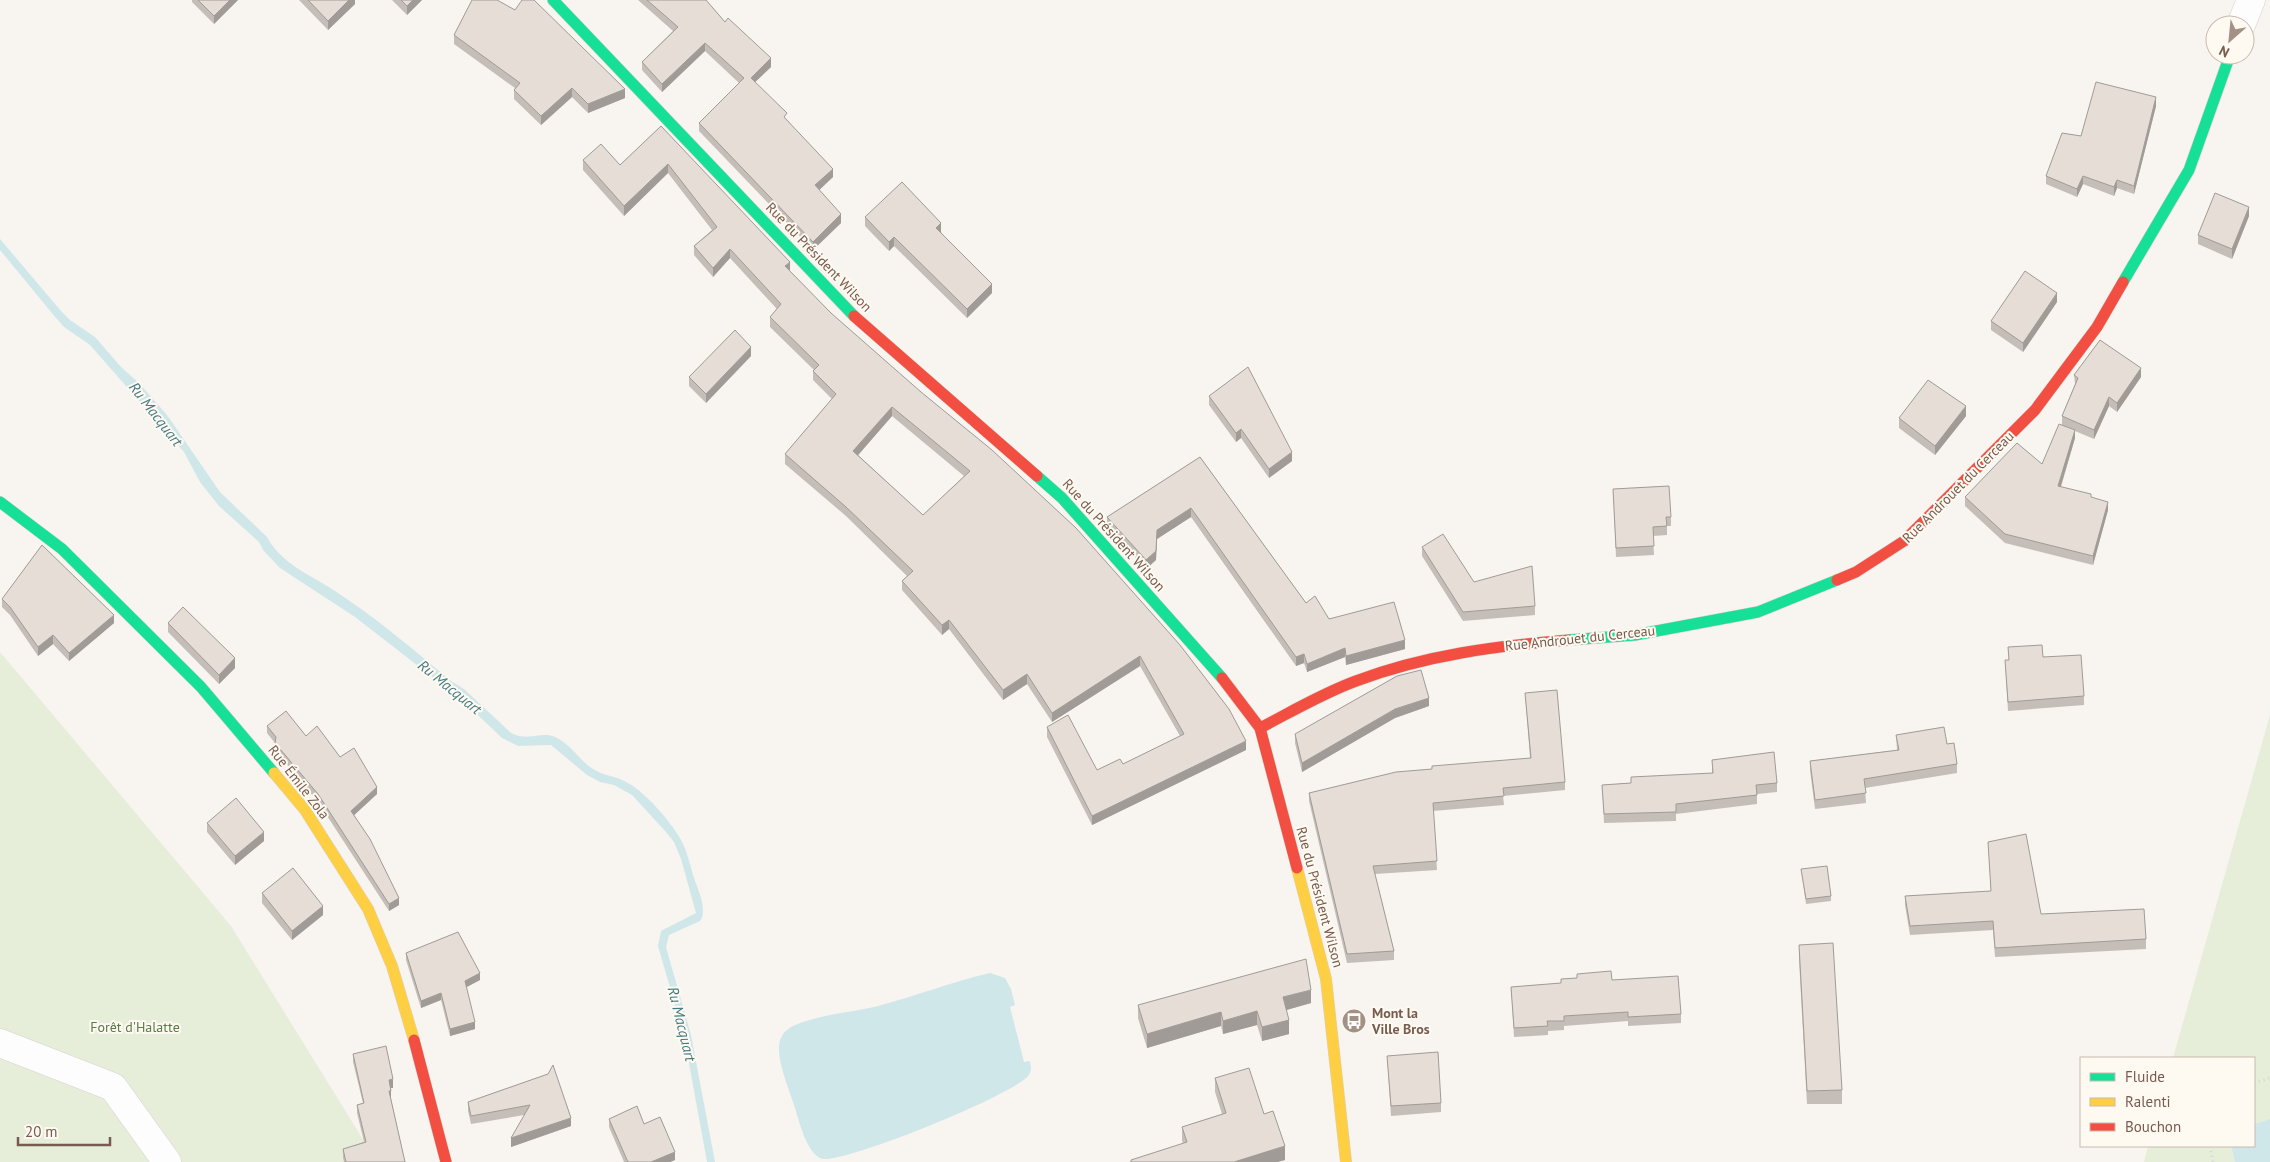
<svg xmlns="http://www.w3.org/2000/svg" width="2270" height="1162" font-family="'PT Sans',sans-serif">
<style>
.green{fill:#e6eeda}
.water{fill:#d0e7e9}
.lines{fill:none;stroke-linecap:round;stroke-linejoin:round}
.street-casing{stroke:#d7d1cd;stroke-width:29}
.fast-casing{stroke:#d8d0cb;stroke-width:12}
.slow-casing{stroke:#d8d0cb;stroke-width:12}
.jam-casing{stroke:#d8d0cb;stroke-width:12}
.path{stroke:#dad3d0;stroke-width:3;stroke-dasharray:1 4;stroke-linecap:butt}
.street{stroke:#fefdfd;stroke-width:28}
.fast{stroke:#16e098;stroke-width:11}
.slow{stroke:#ffcf43;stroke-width:11}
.jam{stroke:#f24e42;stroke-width:11}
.wall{fill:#c5beb8;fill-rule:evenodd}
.shaded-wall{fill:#a09b96}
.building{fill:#e5ddd6;stroke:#a09b96;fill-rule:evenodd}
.labels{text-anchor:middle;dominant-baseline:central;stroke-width:4;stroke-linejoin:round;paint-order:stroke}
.street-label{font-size:14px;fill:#775b4e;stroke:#fef9f1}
.poi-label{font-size:14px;font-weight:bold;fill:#775b4e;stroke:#fef9f1;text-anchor:start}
.park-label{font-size:14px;fill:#587c46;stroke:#fef9f1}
.water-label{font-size:15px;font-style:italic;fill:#447b83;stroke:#fef9f1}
</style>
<rect width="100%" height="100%" fill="#f8f4ef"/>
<g class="green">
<polygon points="0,652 231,926 377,1162 0,1162"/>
<polygon points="2270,715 2270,1119 2254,1124 2254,1058 2173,1058"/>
<polygon points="2148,1146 2231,1146 2235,1162 2144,1162"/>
</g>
<g class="water">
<path d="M0,239L61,311L70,320L95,337L121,367L140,384L167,415L220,492L267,537C281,563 308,574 332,589C374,616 413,649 451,681L464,689L511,733C529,742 541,731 555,737C571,744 579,760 593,769C604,776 617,776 628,783C646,793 670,821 680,838C687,850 690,865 694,878C698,890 708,910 700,921L669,935L666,947L691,1035L715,1162H707L684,1036L658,946L661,931L696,913L681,859L674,842L666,832L632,795L614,785L600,782L587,775L551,745L518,746L502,738L462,700L355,617L280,568L263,550L259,542L219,506L200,482L184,452L90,345L64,327L56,318L0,250Z"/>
<path d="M990,973L1005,978L1011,989L1015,1005L1010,1007L1024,1062L1030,1061C1031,1066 1032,1072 1028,1076C1011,1096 848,1162 823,1159C806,1155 799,1119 794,1105C789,1088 772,1051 782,1036C784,1032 789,1028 793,1026C819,1014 850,1013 878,1006C915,996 952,982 990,973Z"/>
<polygon points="2270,1119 2270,1162 2235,1162 2231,1146 2254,1146 2254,1124"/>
</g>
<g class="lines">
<defs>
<g id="street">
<polyline points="2241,25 2251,0"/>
<polyline points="0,1043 113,1087 167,1162"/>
</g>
<g id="fast">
<polyline points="553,0 854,316"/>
<polyline points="2123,282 2189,170 2230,55"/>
<polyline points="1037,476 1062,498 1222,678"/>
<polyline points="0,502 62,549 201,687 274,773"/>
<polyline points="1569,640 1635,635 1758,612 1837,580"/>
</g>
<g id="slow">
<polyline points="274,773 305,810 368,909 392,966 414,1040"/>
<polyline points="1297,868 1326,979 1346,1162"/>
</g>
<g id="jam">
<polyline points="854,316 1037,476"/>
<polyline points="1837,580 1856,572 1904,541 2035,410 2097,327 2123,282"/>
<polyline points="1222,678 1260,728 1297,868"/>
<path d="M1260,728C1291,712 1323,693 1356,681C1425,655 1496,646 1569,640"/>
<polyline points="414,1040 446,1162"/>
</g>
</defs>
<use href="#street" class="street-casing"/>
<use href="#fast" class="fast-casing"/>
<use href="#slow" class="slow-casing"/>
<use href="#jam" class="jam-casing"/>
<g class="path">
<polyline points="2254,1083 2270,1078"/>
<polyline points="2210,1146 2213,1162"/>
</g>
<use href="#street" class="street"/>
<use href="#fast" class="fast"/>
<use href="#slow" class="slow"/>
<use href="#jam" class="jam"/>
</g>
<g class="wall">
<polygon points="192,0 238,0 214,24 192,2"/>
<polygon points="299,0 355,0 355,4 328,30"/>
<polygon points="392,0 422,0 407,15"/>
<polygon points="638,0 706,0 725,22 771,67 755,82 787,120 833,177 819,190 841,223 813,250 699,131 699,123 739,83 705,51 662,92 642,70 642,62 673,31"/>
<polygon points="454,35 625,98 588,113 572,97 541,125 514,99 514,90 515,88 454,44"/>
<polygon points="2156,106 2134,194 2117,188 2114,196 2083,184 2077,197 2046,184 2046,176 2081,136"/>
<path d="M661,126L790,271L1246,750L1092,825L1047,737V727L1097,770L1123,764L1180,736L1140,666L1052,722L1027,684L1003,700L949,629L942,635L902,590V581L907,576L846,516L785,464V454L832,399L813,380V371L814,370L770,327V317L777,309L730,258L713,277L694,255V246L712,230L668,173L624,216L583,170V160L620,165ZM892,416L964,476L923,515L858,455Z"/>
<polygon points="2249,216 2232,259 2198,244 2198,235"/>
<polygon points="865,217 941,232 992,293 967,318 894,246 889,251 865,226"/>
<polygon points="2057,302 2023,352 1991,330 1991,321"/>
<polygon points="751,356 706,403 689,386 689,377"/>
<polygon points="2074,375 2141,377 2117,412 2109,406 2094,439 2075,431 2075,438 2061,487 2091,497 2108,510 2093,565 2005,543 1965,506 1965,497 2042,464 2062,425 2062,416 2075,384"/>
<polygon points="1209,396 1292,461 1269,478 1241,438 1236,442 1209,405"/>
<polygon points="1966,416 1935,455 1899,428 1899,418"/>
<polygon points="1200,457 1306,603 1329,619 1405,649 1346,665 1345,657 1307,672 1304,663 1296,666 1191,517 1157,539 1156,560 1146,569 1107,526 1107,517"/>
<polygon points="1613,489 1671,517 1671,526 1667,526 1667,535 1653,536 1654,555 1616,557"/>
<polygon points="1422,547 1474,582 1535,606 1535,615 1463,621 1422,556"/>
<polygon points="2,599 114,623 69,661 53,644 38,656 10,615 2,607"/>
<polygon points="168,623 235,668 219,684 168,632"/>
<polygon points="2008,647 2043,657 2084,696 2084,705 2008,711 2005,660 2009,660"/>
<polygon points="1525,693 1565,782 1565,790 1503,796 1504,805 1433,811 1437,870 1375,874 1394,951 1394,960 1347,963 1309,801 1309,793 1530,758"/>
<polygon points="1429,706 1395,718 1302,772 1295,743 1295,734"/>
<polygon points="267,726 306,736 340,757 377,794 354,815 399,905 389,911 318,802 275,750 275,743 267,733"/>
<polygon points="1896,735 1947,744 1957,764 1957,773 1865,788 1866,803 1815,809 1810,770 1810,761 1897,750"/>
<polygon points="1712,760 1777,783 1777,792 1757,794 1757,804 1676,814 1676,821 1604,823 1602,785 1631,783 1712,773"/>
<polygon points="207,823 264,841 235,865 207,832"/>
<polygon points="1988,842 2041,914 2146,939 2146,949 1995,957 1993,930 1910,935 1905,905 1905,896 1991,891"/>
<polygon points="1801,869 1831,896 1831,901 1806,904"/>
<polygon points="262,893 323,915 292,940 262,903"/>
<polygon points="1799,945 1842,1090 1842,1104 1807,1104 1799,959"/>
<polygon points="406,953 480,980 466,987 475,1029 450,1036 441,1000 421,1008 406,960"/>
<polygon points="1577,974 1612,980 1681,1014 1681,1023 1628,1026 1628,1021 1564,1026 1564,1030 1548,1031 1548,1035 1514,1037 1511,987 1561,983 1577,978"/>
<polygon points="1311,1003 1286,1010 1289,1034 1262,1041 1257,1025 1223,1034 1221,1026 1147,1048 1138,1018 1138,1005"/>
<polygon points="353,1054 393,1088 391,1088 391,1099 405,1162 344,1162 343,1158 343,1149 364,1142 357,1113 357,1105 363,1103 353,1062"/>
<polygon points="1387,1056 1441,1103 1441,1112 1391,1116"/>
<polygon points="548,1074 571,1126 511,1147 524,1115 471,1124 468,1111 468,1102"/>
<polygon points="1215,1078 1264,1114 1285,1160 1277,1162 1131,1162 1131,1160 1183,1144 1182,1140 1182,1127 1222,1114 1215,1092"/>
<polygon points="609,1119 644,1124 675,1160 670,1162 624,1162 609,1127"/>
</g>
<g class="shaded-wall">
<polygon points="230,0 238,0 214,24 214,16"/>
<polygon points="349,0 355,0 355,4 328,30 328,21"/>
<polygon points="413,0 422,0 407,15 407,6"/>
<polygon points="705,43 705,51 662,92 662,84"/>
<polygon points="771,58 771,67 751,86 751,78"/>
<polygon points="572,88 572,97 541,125 541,116"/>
<polygon points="625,89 625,98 588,113 588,104"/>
<polygon points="2156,97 2156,106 2134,194 2134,186"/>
<polygon points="668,164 668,173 624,216 624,206"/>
<polygon points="833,169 833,177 815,194 815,185"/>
<polygon points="2083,176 2083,184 2077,197 2077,189"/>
<polygon points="2117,180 2117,188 2114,196 2114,187"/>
<polygon points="2249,207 2249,216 2232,259 2232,249"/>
<polygon points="841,214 841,223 813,250 813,242"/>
<polygon points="941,223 941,232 936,237 936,228"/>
<polygon points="894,237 894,246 889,251 889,242"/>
<polygon points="730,249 730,258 713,277 713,268"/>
<polygon points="790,262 790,271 785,266"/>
<polygon points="992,284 992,293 967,318 967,309"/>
<polygon points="2057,293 2057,302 2023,352 2023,343"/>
<polygon points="751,347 751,356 706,403 706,394"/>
<polygon points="2141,368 2141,377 2117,412 2117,403"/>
<polygon points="2109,397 2109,406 2094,439 2094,430"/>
<polygon points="1966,406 1966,416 1935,455 1935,446"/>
<polygon points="892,407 892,416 853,461 853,451"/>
<polygon points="1241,429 1241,438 1236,442 1236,433"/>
<polygon points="2075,430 2075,438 2058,495 2058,486"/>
<polygon points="1292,452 1292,461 1269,478 1269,469"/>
<polygon points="2108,502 2108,510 2093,565 2093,556"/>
<polygon points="1191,508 1191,517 1157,539 1156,560 1146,569 1146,560 1157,530"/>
<polygon points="114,615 114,623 69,661 69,653"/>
<polygon points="949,620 949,629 942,635 942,625"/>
<polygon points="53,635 53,644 38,656 38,647"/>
<polygon points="1405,640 1405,649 1346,665 1346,656"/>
<polygon points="1345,648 1345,657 1307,672 1307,664"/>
<polygon points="1304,654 1304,663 1296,666 1296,657"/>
<polygon points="1140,656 1140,666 1052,722 1052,713"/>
<polygon points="235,658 235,668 219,684 219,675"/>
<polygon points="1027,674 1027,684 1003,700 1003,690"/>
<polygon points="1429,698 1429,706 1395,718 1302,772 1302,763 1395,709"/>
<polygon points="1246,741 1246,750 1092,825 1092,816"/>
<polygon points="377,787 377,794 351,818 351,811"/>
<polygon points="264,832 264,841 235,865 235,856"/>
<polygon points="399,898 399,905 389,911 389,904"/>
<polygon points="323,906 323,915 292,940 292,931"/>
<polygon points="480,973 480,980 465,988 465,981"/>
<polygon points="1311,990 1311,1003 1283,1011 1283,997"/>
<polygon points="441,993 441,1000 421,1008 421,1001"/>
<polygon points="1257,1011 1257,1025 1223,1034 1223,1021"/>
<polygon points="1221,1012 1221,1026 1147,1048 1147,1034"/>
<polygon points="1289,1020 1289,1034 1262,1041 1262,1027"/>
<polygon points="475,1022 475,1029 450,1036 450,1029"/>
<polygon points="393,1079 393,1088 389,1088 389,1080"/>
<rect x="389" y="1091" width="2" height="8"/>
<polygon points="571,1118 571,1126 511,1147 511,1138"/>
<polygon points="1285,1146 1285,1160 1277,1162 1234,1162"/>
<polygon points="675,1152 675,1160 670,1162 651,1162"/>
</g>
<g class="building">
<polygon points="198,0 230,0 214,16"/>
<polygon points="308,0 349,0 328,21"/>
<polygon points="401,0 413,0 407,6"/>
<polygon points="472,0 497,0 515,10 522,0 534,0 625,89 588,104 572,88 541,116 514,90 520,83 454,35"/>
<polygon points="647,0 706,0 725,22 728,18 771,58 751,78 787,113 784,117 833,169 815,185 841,214 813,242 699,123 744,78 705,43 662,84 642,62 678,27"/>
<polygon points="2096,82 2156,97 2134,186 2117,180 2114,187 2083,176 2077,189 2046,176 2062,133 2081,136"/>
<path d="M661,126L790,262L785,266L831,313L921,392L992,450L1076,528L1180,645L1229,709L1246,741L1092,816L1047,727L1068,715L1097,770L1120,759L1123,764L1184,734L1140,656L1052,713L1027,674L1003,690L949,620L942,625L902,581L913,571L846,507L785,454L836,394L813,371L819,365L770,317L781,304L730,249L713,268L694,246L717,227L668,164L624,206L583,160L601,144L620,165ZM892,407L970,471L923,515L853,451Z"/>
<polygon points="902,182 941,223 936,228 992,284 967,309 894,237 889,242 865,217"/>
<polygon points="2215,193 2249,207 2232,249 2198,235"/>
<polygon points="2025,271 2057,293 2023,343 1991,321"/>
<polygon points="735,330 751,347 706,394 689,377"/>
<polygon points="2100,340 2141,368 2117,403 2109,397 2094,430 2062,416 2078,378 2074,375"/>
<polygon points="1248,367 1292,452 1269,469 1241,429 1236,433 1209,396"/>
<polygon points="1928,380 1966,406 1935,446 1899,418"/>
<polygon points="2059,424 2075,430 2058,486 2091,494 2091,497 2108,502 2093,556 2005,534 1965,497 2017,443 2042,464"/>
<polygon points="1200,457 1306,603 1315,596 1329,619 1394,602 1405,640 1346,656 1345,648 1307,664 1304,654 1296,657 1191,508 1157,530 1156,551 1146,560 1107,517"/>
<polygon points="1669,486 1671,517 1666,517 1667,526 1653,527 1654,546 1616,548 1613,489"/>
<polygon points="1443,534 1474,582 1532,566 1535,606 1463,612 1422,547"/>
<polygon points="42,545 114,615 69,653 53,635 38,647 10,607 2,599"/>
<polygon points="183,607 235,658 219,675 168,623"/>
<polygon points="2042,645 2043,657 2081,655 2084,696 2008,702 2005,660 2009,660 2008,647"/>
<polygon points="1421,670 1429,698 1395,709 1302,763 1295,734 1397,676"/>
<polygon points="1557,690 1565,782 1503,788 1504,796 1433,803 1437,861 1373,866 1394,951 1347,954 1309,793 1396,772 1432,769 1432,766 1531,758 1525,693"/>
<polygon points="286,711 306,736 317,726 340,757 354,748 377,787 351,811 370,839 399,898 389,904 318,794 275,743 276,737 267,726"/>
<polygon points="1944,727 1947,744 1954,743 1957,764 1864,779 1866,793 1815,800 1810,761 1899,750 1896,735"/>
<polygon points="1774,752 1777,783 1756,785 1757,795 1676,804 1676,812 1604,814 1602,785 1631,783 1631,777 1713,773 1712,760"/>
<polygon points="236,798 264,832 235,856 207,823"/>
<polygon points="2026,834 2041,914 2144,909 2146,939 1995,948 1993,921 1910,926 1905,896 1991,891 1988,842"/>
<polygon points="1827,866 1831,896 1806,899 1801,869"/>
<polygon points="293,868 323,906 292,931 262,893"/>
<polygon points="458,932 480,973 465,981 475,1022 450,1029 441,993 421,1001 406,953"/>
<polygon points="1833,943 1842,1090 1807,1091 1799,945"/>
<polygon points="1306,959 1311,990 1283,997 1289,1020 1262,1027 1257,1011 1223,1021 1221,1012 1147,1034 1138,1005"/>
<polygon points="1611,971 1612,980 1678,976 1681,1014 1628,1017 1628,1012 1564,1016 1564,1021 1547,1021 1548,1026 1514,1028 1511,987 1561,983 1561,979 1577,978 1577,974"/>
<polygon points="386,1046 393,1079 389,1080 391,1091 389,1091 405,1162 346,1162 343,1149 366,1142 357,1105 364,1103 353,1054"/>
<polygon points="1438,1052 1441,1103 1391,1106 1387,1056"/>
<polygon points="553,1065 571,1118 511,1138 530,1105 471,1116 468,1102 548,1074"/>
<polygon points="1249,1068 1264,1114 1273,1111 1285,1146 1234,1162 1131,1162 1131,1160 1187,1142 1182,1127 1226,1113 1215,1078"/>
<polygon points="637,1106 644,1124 660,1117 675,1152 651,1162 628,1162 609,1119"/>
</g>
<defs>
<symbol id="bus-disc" viewBox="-11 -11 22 22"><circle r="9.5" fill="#a49186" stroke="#fef9f1"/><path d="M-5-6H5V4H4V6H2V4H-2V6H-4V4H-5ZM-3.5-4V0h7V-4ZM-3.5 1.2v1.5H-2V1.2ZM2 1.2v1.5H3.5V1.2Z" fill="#fff"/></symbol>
</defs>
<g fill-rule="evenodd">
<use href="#bus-disc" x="1340" y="1007" width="28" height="28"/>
</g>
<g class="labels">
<g class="street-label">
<text transform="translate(819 257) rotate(46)">Rue du Président Wilson</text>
<text transform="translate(1958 487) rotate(-45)">Rue Androuet du Cerceau</text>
<text transform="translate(1114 535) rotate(48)">Rue du Président Wilson</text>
<text transform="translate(1580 638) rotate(-6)">Rue Androuet du Cerceau</text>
<text transform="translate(299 782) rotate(52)">Rue Émile Zola</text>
<text transform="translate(1320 897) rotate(75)">Rue du Président Wilson</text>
</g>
<g class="poi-label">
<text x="1372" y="1013">Mont la<tspan x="1372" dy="16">Ville Bros</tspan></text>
</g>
<g class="park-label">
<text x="135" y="1027">Forêt d'Halatte</text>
</g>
<g class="water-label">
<text transform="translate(156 414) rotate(52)">Ru Macquart</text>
<text transform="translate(450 687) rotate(39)">Ru Macquart</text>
<text transform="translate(682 1024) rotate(76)">Ru Macquart</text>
</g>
</g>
<rect x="2080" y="1057" width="175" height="90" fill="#fef9f1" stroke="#c8bab0"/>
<rect x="2090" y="1073" width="25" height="8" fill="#16e098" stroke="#c8bab0"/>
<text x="2125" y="1082" font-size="15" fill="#775b4e">Fluide</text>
<rect x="2090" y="1098" width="25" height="8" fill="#ffcf43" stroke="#c8bab0"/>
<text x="2125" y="1107" font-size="15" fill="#775b4e">Ralenti</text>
<rect x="2090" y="1123" width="25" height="8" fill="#f24e42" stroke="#c8bab0"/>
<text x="2125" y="1132" font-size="15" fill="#775b4e">Bouchon</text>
<g transform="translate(2230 40) rotate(207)"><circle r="24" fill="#fef9f1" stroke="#c8bab0"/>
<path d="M0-4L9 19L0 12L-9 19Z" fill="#a49186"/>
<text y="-8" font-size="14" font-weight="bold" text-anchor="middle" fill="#775b4e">N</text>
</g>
<path d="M18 1137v8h92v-8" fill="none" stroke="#775b4e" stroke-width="2.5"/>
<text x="25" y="1137" font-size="15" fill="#775b4e" stroke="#fef9f1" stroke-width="4" paint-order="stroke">20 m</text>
</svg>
